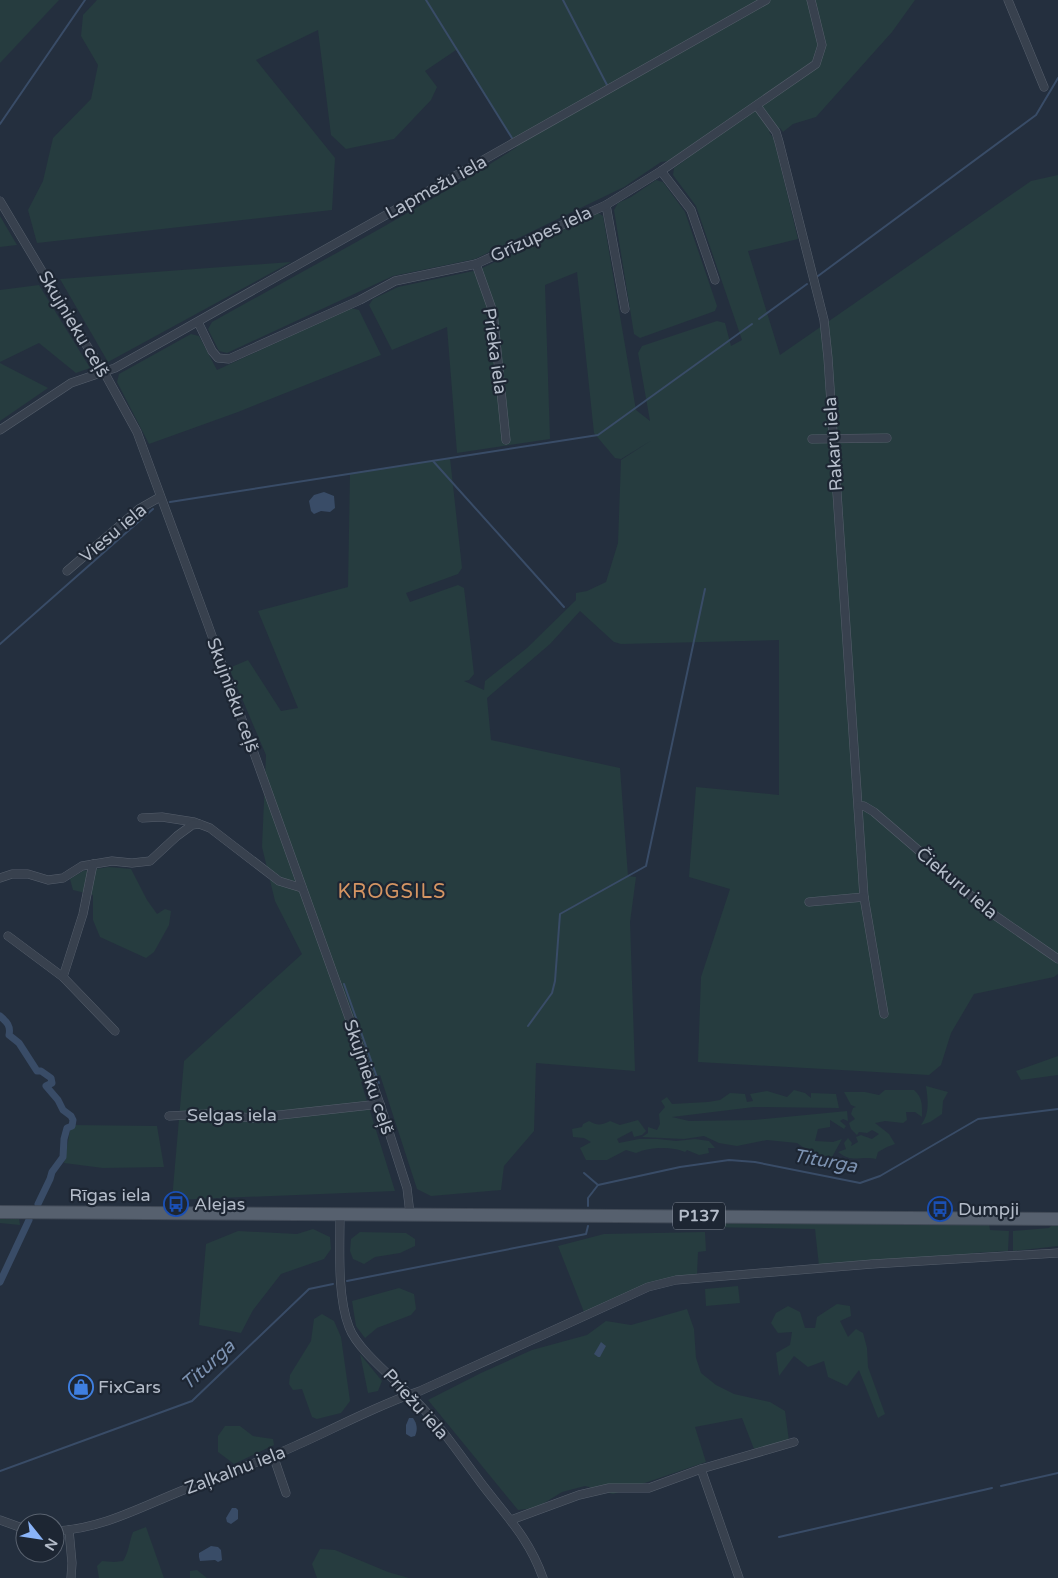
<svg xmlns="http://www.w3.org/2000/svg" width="1058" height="1578" font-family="'Varela Round',sans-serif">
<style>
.green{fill:#263c3f}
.water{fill:#394c67}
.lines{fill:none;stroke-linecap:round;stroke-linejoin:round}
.stream{stroke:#394c67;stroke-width:2}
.canal{stroke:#394c67;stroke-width:7}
.minor-casing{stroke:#565f6c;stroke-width:9}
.primary-casing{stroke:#414a57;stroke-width:14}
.minor{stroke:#38414e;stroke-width:8}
.primary{stroke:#56606e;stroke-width:12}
.labels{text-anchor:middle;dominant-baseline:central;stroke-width:4.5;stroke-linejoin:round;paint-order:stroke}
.shield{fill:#1d2633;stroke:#878f9c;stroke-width:1}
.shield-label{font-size:16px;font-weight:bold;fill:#b4bcc9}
.street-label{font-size:18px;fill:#b4bcc9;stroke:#1d2633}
.poi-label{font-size:18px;fill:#b4bcc9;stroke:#1d2633;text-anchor:start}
.water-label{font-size:19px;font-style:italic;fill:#7c92b1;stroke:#1d2633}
.quarter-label{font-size:20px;letter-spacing:1px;fill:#d59563;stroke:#1d2633}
</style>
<rect width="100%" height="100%" fill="#242f3e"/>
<g class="green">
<polygon points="0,0 59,0 0,63"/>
<path d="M97,0H915L892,32L816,117L793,124L783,132L780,128L769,132L774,139L798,239L748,251L780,355L1031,181L1058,175V974L1054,977L974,994L951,1033L941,1065L929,1075L698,1062L701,977L730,889L689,877L696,787L779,795V640L621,644L614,642L580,611L550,644L487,698L491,740L620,768L628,876L636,877L630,922L635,1071L536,1063L534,1131L504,1166L501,1190L431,1196L417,1189L380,1075L361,1082L395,1191L172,1200L184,1061L302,954L275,901L262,847L266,755L229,668L248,660L281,711L298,708L258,611L348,587L350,473L450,458L462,568L458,574L406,593L410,602L458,585L464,588L474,674L469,680L464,681L484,690L485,681L527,648L576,600V593L587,591L606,582L618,543L621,460L652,440L621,459L615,458L594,433L577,272L545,285L550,439L457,453L447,327L392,350L369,305L373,299L398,287L478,270L598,213L603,216L636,410L650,421L638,353L642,346L717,321L725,323L731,346L742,340L696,206L673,175L674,168L688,158L661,162L624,187L475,259L393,276L227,353L219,351L208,329L212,322C314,265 418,210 517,147L456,50L425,71L437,87L431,100L394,139L346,149L331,135L318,30L256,60L335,158L332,210L37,243L28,210L43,181L53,138L91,99L98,65L81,36L83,15Z"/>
<polygon points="656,180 663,182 685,212 717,306 715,311 640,338 634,334 614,210 618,203 631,197"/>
<polygon points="0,216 17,245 0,247"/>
<polygon points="291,262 108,362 60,279"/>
<polygon points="39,285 90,368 76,373 39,343 0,362 0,290"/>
<polygon points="351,308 359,310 381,355 238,412 149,444 117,382 119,374 191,334 199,336 217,370"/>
<polygon points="0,363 48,388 0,421"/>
<polygon points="109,867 131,869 147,900 157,914 165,909 171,911 169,925 154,952 146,958 100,937 93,920 93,895 73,890 70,879 83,871"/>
<polygon points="1058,1056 1058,1075 1021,1080 1016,1071"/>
<path d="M926,1086L948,1092L943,1101L942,1114L930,1122L921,1125C930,1113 928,1101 926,1086Z"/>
<polygon points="794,1090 805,1093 811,1098 811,1093 836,1094 839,1108 754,1107 672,1117 689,1121 754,1120 847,1111 848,1121 843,1119 840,1121 846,1126 844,1129 830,1120 830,1127 818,1129 815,1141 833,1142 842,1139 832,1157 813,1154 797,1143 767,1140 737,1146 719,1143 704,1136 684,1139 642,1137 648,1133 648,1127 657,1130 660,1124 659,1114 665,1107 661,1101 667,1097 672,1104 708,1102 720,1100 730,1093 745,1094 747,1102 753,1101 750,1094 767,1091 787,1097"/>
<path d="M885,1090H914C923,1098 922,1105 922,1117L915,1112H906L907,1120L903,1123L885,1121L875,1123L889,1134L895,1144L887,1147L878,1152L876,1159C861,1155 853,1164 838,1152L846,1149L844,1143L848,1138L852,1143L851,1146L858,1142L856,1137L861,1135L872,1139L879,1134L872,1130L867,1133L859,1132L857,1135L851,1129L849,1123L855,1119L851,1114L853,1108L856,1107L851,1105L844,1092H865L879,1095Z"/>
<path d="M638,1120L646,1131L642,1135L634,1137L632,1131L617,1139L619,1143L639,1139H658L676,1141L695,1139L709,1141L715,1148H708L709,1153L699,1155L687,1150L685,1152C672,1146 649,1147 636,1153L626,1150L607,1160H586L580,1148L591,1142L584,1138L573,1137L572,1129L582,1127L583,1124L589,1121C597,1126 602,1125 610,1121L620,1125Z"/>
<polygon points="71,1125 157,1126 164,1167 103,1168 64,1163"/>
<polygon points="0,1218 19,1218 20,1225 0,1223"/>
<polygon points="704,1223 989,1224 990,1230 1009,1231 1008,1251 973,1253 971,1256 819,1266 815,1229 704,1227"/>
<polygon points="1051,1226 1058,1226 1058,1246 1013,1251 1013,1231 1049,1228"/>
<polygon points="313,1229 330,1237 331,1249 324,1259 281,1274 253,1310 241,1333 199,1325 206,1244 238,1231 297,1234"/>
<polygon points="360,1232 406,1233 415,1239 415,1246 400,1253 375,1257 364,1264 353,1259 350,1251 351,1239"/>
<polygon points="705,1232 706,1251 698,1252 697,1275 651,1282 584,1312 558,1246 604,1234"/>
<polygon points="738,1286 740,1303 706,1306 705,1289"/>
<polygon points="399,1288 414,1294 416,1309 411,1315 377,1328 365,1338 356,1326 352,1301"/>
<polygon points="837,1304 850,1306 851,1316 840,1321 848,1337 856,1329 863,1333 867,1348 868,1367 885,1414 878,1418 859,1370 847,1386 828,1377 824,1361 808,1367 794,1356 779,1376 776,1353 790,1345 792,1332 778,1333 771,1323 776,1313 788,1306 800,1312 805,1328 815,1328 817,1317"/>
<polygon points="687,1309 694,1329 696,1358 701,1373 716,1385 734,1394 770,1402 785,1411 789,1441 754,1449 742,1418 695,1427 706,1462 613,1494 585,1486 562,1492 536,1508 518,1510 428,1400 481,1373 532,1350 587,1335 606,1321 631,1325"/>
<polygon points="322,1314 334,1321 341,1337 350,1401 341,1413 317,1419 312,1417 302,1389 293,1390 289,1384 290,1375 311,1341 314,1319"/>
<polygon points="360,1354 382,1381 378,1391 368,1393"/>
<polygon points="225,1426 240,1426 253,1436 273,1439 274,1445 234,1464 218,1452 218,1436"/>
<path d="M146,1527L164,1578H99L97,1566L102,1561L114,1562L123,1561C129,1552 129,1542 133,1532Z"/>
<polygon points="320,1549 335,1550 388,1572 409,1578 317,1578 312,1564"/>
<polygon points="197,1570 207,1578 190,1578 190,1571"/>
</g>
<g class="water">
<polygon points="324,492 334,496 335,508 330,512 321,511 314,514 311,511 309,501 314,495"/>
<polygon points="601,1342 606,1346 600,1357 598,1357 594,1354"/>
<path d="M409,1418H413C417,1424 418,1429 415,1436L411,1437L406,1434V1425Z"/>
<polygon points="232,1508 236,1508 238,1510 238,1519 231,1524 227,1522 226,1518"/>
<polygon points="211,1546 218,1547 221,1550 222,1560 218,1562 215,1560 200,1561 199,1557 199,1553"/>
</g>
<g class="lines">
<g class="stream">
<polyline points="426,0 512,138"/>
<polyline points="563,0 607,85"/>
<polyline points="0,124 85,0"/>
<polyline points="818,276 1036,115 1058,78"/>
<polyline points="759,319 807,284"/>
<polyline points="433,461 564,607"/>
<polyline points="170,502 598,435 752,324"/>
<polyline points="0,644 153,509"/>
<polyline points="344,984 379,1083"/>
<polyline points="528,1026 552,993 555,981 560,914 646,866 705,589"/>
<polyline points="584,1173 598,1185"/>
<polyline points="588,1206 588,1198 598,1185 680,1167 729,1160 755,1162 860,1183 880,1176 978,1119 1058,1109"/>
<polyline points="347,1281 586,1234 588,1226"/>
<polyline points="0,1471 192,1401 309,1289 333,1284"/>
<polyline points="1001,1486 1058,1473"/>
<polyline points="779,1537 992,1488"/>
</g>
<g class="canal">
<path d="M0,1016C7,1022 11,1026 9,1035L19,1043L37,1071H41L51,1078L52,1083L46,1086L58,1100L63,1110L71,1116L73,1120L72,1126L67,1128L64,1139L63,1157L52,1172L50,1179L38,1204"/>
<polyline points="0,1282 29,1220"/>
</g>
<defs>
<g id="minor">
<polyline points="1008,0 1044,87"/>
<polyline points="757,106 776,132 779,142 824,320 828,358 864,897 884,1014"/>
<polyline points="661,171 691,210 715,280"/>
<polyline points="0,201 83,340 104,372 137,432 207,622 380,1104 407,1188 410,1214"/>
<polyline points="606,205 625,309"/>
<polyline points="476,264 493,312 506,440"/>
<polyline points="198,322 212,351 218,358 229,359 360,300 395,281 476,264 606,205 661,171 816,64 822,45 811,0"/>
<polyline points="0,430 71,383 115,368 165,340 766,0"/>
<polyline points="812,439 887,438"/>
<polyline points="67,571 139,509 160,497"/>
<polyline points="859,806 864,806 874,812 990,912 1058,959"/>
<polyline points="142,818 162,817 194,822 210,828 279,881 302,888"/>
<polyline points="0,878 12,874 28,874 48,880 63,878 82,866 112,861 132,863 150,861 177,836 192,825 199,824"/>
<polyline points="809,902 864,897"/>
<polyline points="8,936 63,977 115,1031"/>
<polyline points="63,977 83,914 93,864"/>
<polyline points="169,1116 207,1114 253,1118 380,1104"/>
<path d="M340,1214C340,1248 337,1296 349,1327C357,1350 397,1381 415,1400C440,1425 460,1455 481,1483C506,1516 529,1538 543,1578"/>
<polyline points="273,1455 286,1493"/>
<polyline points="701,1469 739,1578"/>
<polyline points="0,1520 25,1529"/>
<polyline points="511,1520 579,1495 609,1488 649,1488 701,1469 794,1442"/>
<polyline points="69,1530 72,1563 71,1578"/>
<path d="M55,1531C101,1529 139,1508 181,1491C219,1476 258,1463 295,1446C336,1428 377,1405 420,1391L648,1287L676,1280L872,1264L1058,1253"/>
</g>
<polyline id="primary" points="0,1212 1058,1219"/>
</defs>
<use href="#minor" class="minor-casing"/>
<use href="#primary" class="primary-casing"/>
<use href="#minor" class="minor"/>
<use href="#primary" class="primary"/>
</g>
<defs>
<symbol id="bus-ring" viewBox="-11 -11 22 22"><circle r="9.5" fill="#1d2633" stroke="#1a4fb4" stroke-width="1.5"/><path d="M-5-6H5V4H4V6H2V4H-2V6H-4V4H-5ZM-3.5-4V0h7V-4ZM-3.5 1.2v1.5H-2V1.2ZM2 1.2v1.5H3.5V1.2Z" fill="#1a4fb4"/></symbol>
<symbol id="shop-ring" viewBox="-11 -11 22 22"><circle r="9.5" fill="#1d2633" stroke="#3f7fe0" stroke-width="1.5"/><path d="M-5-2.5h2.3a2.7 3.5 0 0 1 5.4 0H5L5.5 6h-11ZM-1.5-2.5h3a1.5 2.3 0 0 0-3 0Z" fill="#3f7fe0"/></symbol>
</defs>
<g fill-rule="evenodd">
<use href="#bus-ring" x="162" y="1190" width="28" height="28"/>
<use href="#bus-ring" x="926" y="1195" width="28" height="28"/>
<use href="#shop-ring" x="67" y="1373" width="28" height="28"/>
</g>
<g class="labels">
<rect class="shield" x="673" y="1202.5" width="52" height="27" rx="4"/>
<g class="shield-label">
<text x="699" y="1216">P137</text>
</g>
<g class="street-label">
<text transform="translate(436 187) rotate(-29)">Lapmežu iela</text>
<text transform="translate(541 234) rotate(-25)">Grīzupes iela</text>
<text transform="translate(74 324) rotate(59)">Skujnieku ceļš</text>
<text transform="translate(495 351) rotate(82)">Prieka iela</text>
<text transform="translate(833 444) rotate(-94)">Rakaru iela</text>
<text transform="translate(113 533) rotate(-40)">Viesu iela</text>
<text transform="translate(233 695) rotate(70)">Skujnieku ceļš</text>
<text transform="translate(957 883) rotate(40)">Čiekuru iela</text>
<text transform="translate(369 1077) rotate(71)">Skujnieku ceļš</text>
<text x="232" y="1115">Selgas iela</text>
<text x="110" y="1195">Rīgas iela</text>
<text transform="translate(416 1404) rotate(48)">Priežu iela</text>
<text transform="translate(235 1470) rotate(-21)">Zaļkalnu iela</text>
</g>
<g class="poi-label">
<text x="194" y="1204">Alejas</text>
<text x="958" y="1209">Dumpji</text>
<text x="98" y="1387">FixCars</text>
</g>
<g class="water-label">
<text transform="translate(825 1161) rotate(10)">Titurga</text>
<text transform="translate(208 1365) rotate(-42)">Titurga</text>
</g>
<g class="quarter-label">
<text x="392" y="892">KROGSILS</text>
</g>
</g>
<g transform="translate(40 1538) rotate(120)"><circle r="24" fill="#1d2633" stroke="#59626f"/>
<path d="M0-4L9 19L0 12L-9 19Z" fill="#8ab4f8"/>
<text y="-8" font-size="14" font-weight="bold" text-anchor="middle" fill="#b4bcc9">N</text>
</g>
</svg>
